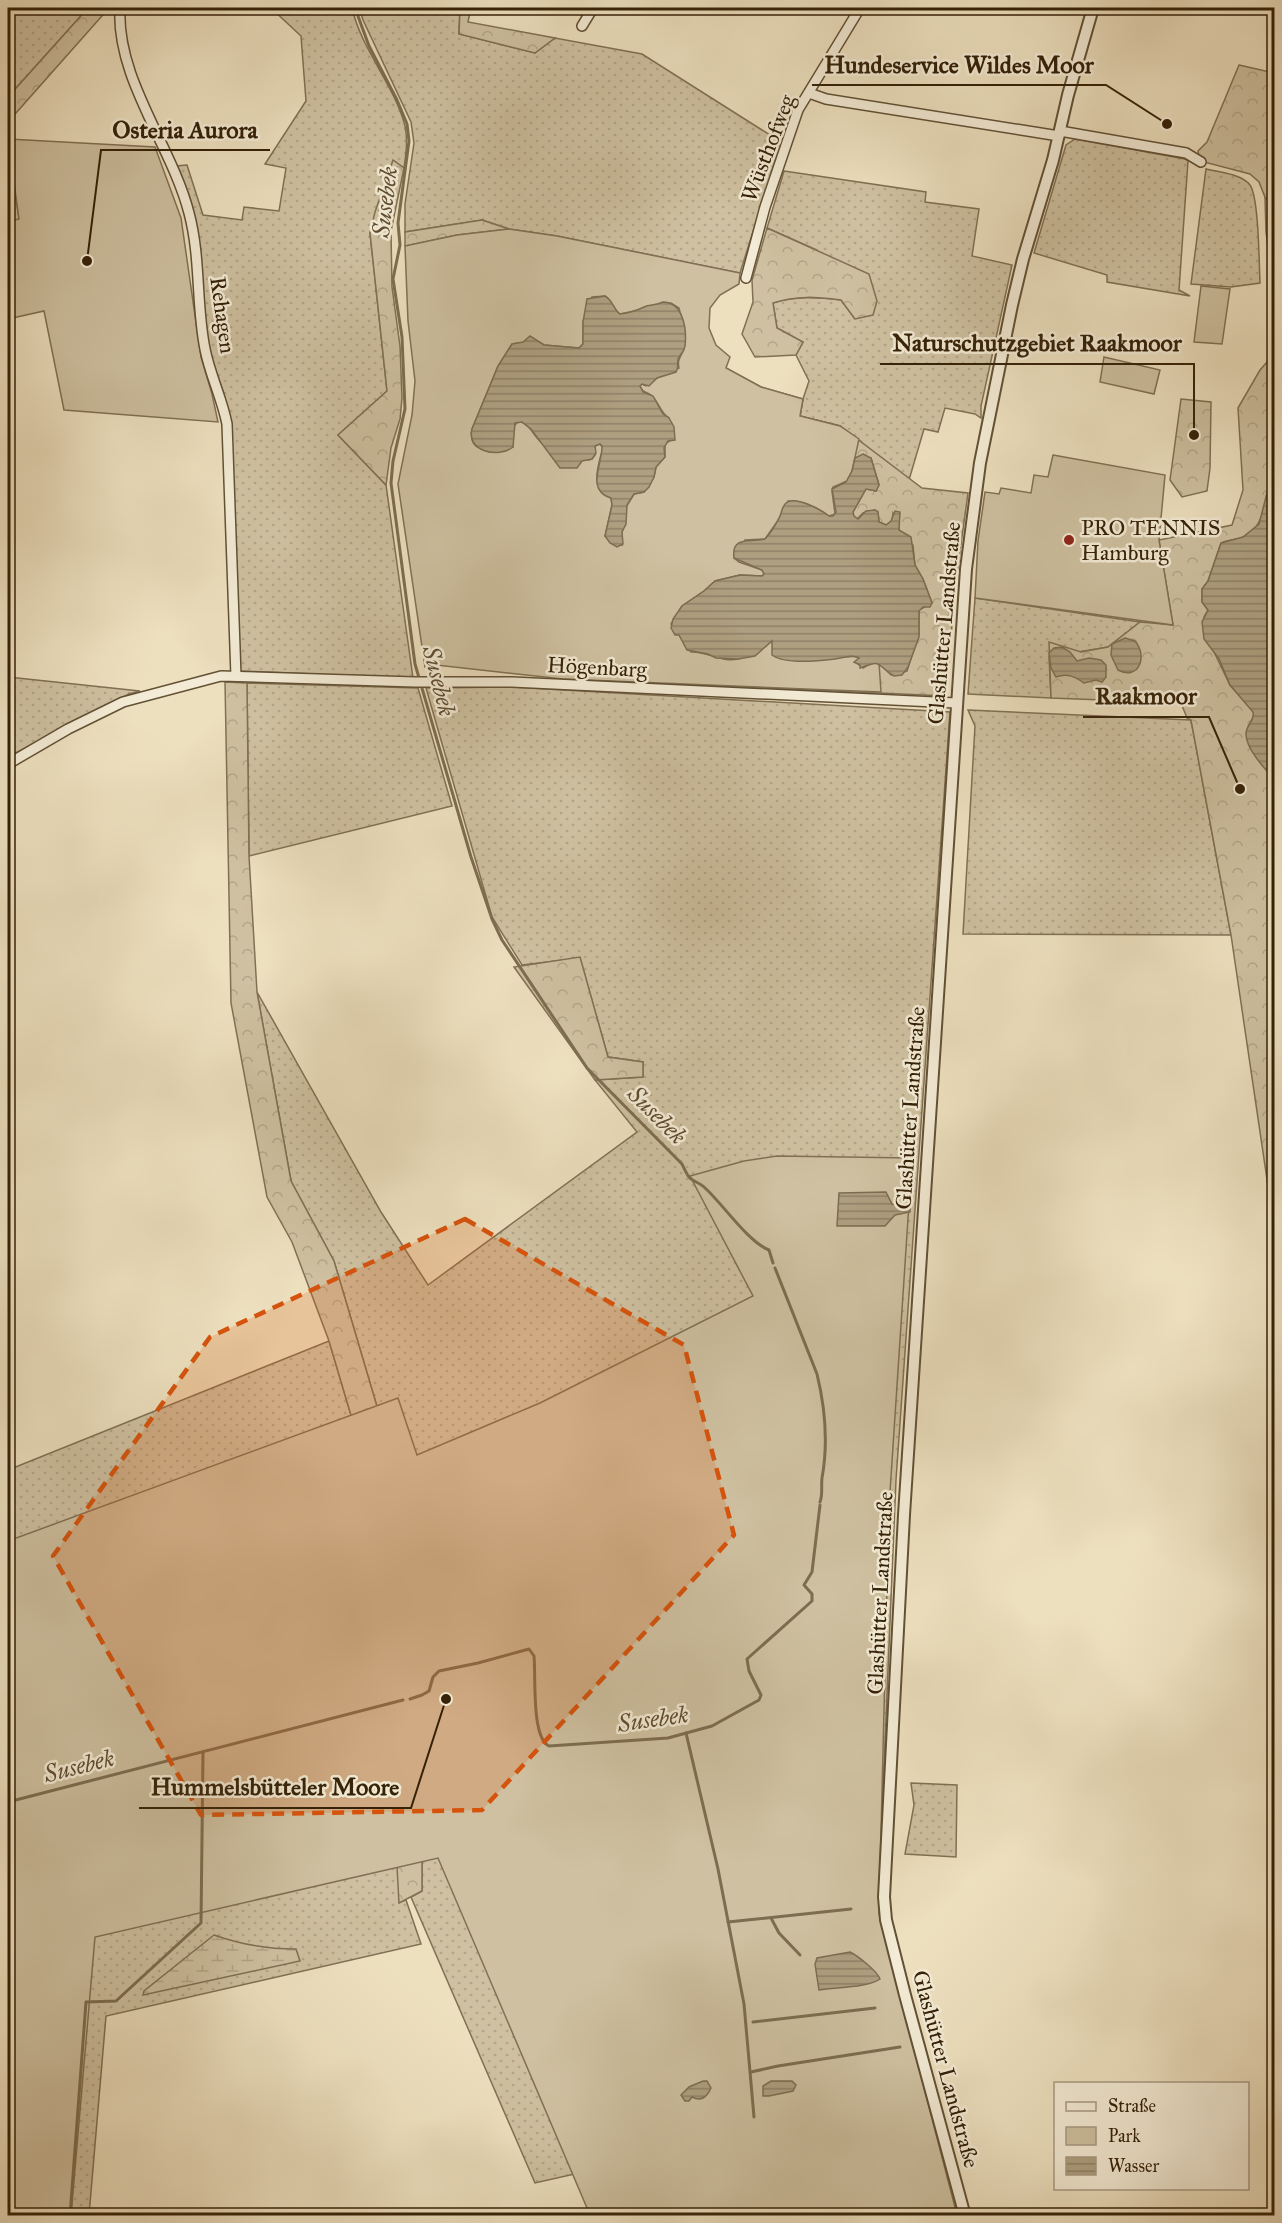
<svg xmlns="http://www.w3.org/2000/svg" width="1282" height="2223" font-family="'IM FELL Great Primer',serif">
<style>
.grass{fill:url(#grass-dots);stroke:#817054;stroke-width:1.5}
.forest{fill:url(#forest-crowns);stroke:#817054;stroke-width:1.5;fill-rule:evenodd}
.wetland{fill:url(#wetland-marsh);stroke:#817054;stroke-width:1.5}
.green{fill:#cec0a0;stroke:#817054;stroke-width:1.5;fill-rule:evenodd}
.water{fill:url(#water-rules);stroke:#7d6d50;stroke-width:1.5}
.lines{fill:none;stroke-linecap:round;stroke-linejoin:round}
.stream{stroke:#7d6d50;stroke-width:3}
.minor-casing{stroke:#625135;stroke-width:12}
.tertiary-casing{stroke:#625135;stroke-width:14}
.minor{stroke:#f3ebd5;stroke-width:9}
.tertiary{stroke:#f3ebd5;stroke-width:10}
.marked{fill:#d6530c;fill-opacity:0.2;stroke:#d6530c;stroke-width:4.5;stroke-dasharray:12 8;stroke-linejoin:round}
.poi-dot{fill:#8f2418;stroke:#f3ebd5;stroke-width:2}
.labels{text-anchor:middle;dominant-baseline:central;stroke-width:5;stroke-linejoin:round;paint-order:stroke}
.street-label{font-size:22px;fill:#342107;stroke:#f3ebd5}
.poi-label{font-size:22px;fill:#342107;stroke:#f3ebd5;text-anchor:start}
.water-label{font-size:24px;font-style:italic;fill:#5f4d31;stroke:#f3ebd5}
.leader{fill:none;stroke:#342107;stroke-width:2}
.callout-dot{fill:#342107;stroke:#f3ebd5;stroke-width:2}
.callout-label{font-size:24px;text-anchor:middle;font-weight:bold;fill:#342107;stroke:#f3ebd5;stroke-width:5;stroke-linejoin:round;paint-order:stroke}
</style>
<defs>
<pattern id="grass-dots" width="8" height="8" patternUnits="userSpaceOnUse" patternTransform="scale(1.5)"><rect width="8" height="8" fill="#cec0a0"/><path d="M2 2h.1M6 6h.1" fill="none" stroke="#b2a588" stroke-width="1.8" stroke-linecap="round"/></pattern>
<pattern id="forest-crowns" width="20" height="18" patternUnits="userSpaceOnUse" patternTransform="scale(1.5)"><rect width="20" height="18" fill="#cec0a0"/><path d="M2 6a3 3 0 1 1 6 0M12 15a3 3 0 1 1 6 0" fill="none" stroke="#b2a588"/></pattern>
<pattern id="wetland-marsh" width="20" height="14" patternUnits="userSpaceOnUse" patternTransform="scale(1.5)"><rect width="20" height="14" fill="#cec0a0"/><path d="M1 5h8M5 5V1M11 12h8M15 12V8" fill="none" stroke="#b2a588"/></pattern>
<pattern id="water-rules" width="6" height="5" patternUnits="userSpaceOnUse" patternTransform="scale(1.5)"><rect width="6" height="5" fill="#ae9f80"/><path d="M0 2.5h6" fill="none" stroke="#8e8167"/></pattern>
</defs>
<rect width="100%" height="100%" fill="#ede0bf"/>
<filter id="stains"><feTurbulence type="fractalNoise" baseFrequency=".00333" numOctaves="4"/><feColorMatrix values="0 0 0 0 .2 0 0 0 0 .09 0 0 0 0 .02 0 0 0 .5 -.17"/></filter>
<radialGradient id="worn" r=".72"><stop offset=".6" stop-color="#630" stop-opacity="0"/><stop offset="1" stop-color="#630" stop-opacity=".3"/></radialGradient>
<g class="grass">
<polygon points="8,8 88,8 8,97"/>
<path d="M271,8H352C362,51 394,84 405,126C408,140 406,154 404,168L394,161L370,233L387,391L338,435L386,485L413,678L239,671L230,425L224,394L209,351L202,285L176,166L187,165L203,215L242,220L244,207L279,211L286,168L265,164L306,101L301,36Z"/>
<polygon points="359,8 460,8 459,34 535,53 555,38 642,54 781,142 740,273 557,236 509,229 482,220 405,232 405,204 414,143 411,122 363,20"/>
<polygon points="1075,139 1185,159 1188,161 1179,290 1190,296 1107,282 1107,275 1034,253 1066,145"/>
<path d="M1206,169C1219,172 1242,174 1250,185C1259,198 1259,264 1260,283L1231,287L1191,284Z"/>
<path d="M784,171L926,192L925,202L979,209L972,256L1012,265L981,406V418L975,414L945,408L938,432L924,429L909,480L840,426L800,416L803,399L809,381L796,355L803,342L777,328L773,303C796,296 817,297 841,300L855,319L817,250L767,228Z"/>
<polygon points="1265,197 1274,207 1274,289 1266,232"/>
<polygon points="975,598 1140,622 1108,647 1049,657 1051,698 968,694"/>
<polygon points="8,677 140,691 129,694 8,757"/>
<polygon points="247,683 418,688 452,806 249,856"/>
<polygon points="512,687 950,712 896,1480 879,1885 878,1914 935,2119 843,2141 579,2173 535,2183 411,1897 422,1891 422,1711 426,1543 386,1437 334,1261 291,1181 257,992 381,1212 428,1285 637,1132 595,1080 643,1077 643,1062 608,1057 580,958 522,965 492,917 426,688"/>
<polygon points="968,710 1191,720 1231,935 963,934 975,726"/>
<polygon points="329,1341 377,1503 382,1531 400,1902 406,1900 421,1944 106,2016 89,2215 8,2215 8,1470"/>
<polygon points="911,1783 957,1785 956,1857 905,1854 914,1805"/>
</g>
<g class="forest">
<polygon points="88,8 109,8 8,122 8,97"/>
<polygon points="460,8 471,8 468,22 555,38 535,53 459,34"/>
<polygon points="1239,65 1274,73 1274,207 1265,197 1259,182 1250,174 1200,161 1198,151 1207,142"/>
<polygon points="8,146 19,219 8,222"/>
<polygon points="393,160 404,168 391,231 392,287 400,346 402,398 400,419 391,448 386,485 338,435 387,391 370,233 375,212"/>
<polygon points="482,220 509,229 457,235 405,246 405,232"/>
<path d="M767,228L869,274L877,301L873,315L855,319L841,300C817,297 797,295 773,303L777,328L803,342L796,355L755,357L742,334L753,302L752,280Z"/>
<path d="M1274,354C1274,398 1282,502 1251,533C1243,540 1230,539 1221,543L1208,581L1202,589V602L1208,610L1204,617L1215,654L1230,685L1254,712V717L1248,727L1252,750L1274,779V1227L1231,935L1191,720L1187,718L1181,703L1051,698L1049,642L1081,652L1108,647L1140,622L1173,625L1159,540L1232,525L1243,490L1238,408L1260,370Z"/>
<path d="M726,368L761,387L803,399L800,416L840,426L922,488L968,493L955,588L946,696L563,679L595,455L599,489ZM855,458H871L879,485L876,491L866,489L853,512V516L857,519L863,513L875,510L878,512L879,522L886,525L892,521L893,513L898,521L899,530L913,545L915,565L923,579L932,603L919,610V634L907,671L891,675L879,663H871L863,668L768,536L774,525L835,505L832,491L853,465Z"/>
<polygon points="1181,399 1211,402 1210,468 1207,491 1182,497 1170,480"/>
<polygon points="225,682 247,683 249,856 257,992 291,1181 334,1261 386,1437 422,1712 422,1891 399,1903 377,1503 329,1341 292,1242 267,1197 231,1003"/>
<polygon points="580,957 608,1057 643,1062 643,1077 595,1080 514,967"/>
</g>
<path class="wetland" d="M214,1935C242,1945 266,1949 296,1949L300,1961L143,1995L144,1991Z"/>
<g class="green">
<polygon points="8,139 155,147 181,218 201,357 212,394 218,422 64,410 44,311 8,319 8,222 19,219"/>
<path d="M509,229L557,236L740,273L739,284L720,295L710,308L709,328L716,345L730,357L726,368L761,387L803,399L800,416L840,426L859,439L852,471L847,481L833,487L832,491L835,514L829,516C818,508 803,500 788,501L779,519L765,539L745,540L734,558L739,562L762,570L764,574L762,576L740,575L715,581L704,591L682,606L671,624L691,652C707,651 722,663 738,659C750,656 761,646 772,641L773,644L813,660L854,656L859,658L858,664L863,668L871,663H879L881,692L563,679L436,665L425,667L398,484L412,415L415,381L408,321L405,246L457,235ZM605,296C612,301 615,311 620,314C638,311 653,306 671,303L679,308C682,321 688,336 684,349C681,357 677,359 679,368L657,378L646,386L642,384L640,386C643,393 645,391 651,395C658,400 660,413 669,418L671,440L665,444V457L656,467L654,477L644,492L634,494L626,507V519L622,532V545L605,536L612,505L611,498C589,492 598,464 603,448L600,444L595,446V455L592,459C583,463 551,451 543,444C534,437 531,425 519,421L513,427V447C495,449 467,457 472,429L498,366L512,344L537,341L544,345L579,348L583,344V322L592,297Z"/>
<polygon points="1201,286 1230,289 1222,344 1194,342"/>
<polygon points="1104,357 1160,370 1154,394 1100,382"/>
<polygon points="1053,455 1165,475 1159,540 1173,625 975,598 978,541 985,492 999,494 1001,488 1031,493 1034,475 1048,477"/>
<polygon points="777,1156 912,1158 889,1507 879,1914 957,2215 590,2215 438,1858 95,1937 71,2215 8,2216 8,1541 398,1398 417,1455 540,1403 753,1296 690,1176 744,1161"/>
</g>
<g class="water">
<path d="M605,296C613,300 614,311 620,314C629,313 636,311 644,307C650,304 655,306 663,302C683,302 687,329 685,346C684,352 680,354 678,359C677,365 679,367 676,372L657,378L649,386L642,384L640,386L643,392L653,396L663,414L669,418L674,427L675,440L668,441L664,448L665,457L656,467L654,477L649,487L644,492L634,494L627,505L626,524L622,532L623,544L617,547L610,543L605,536L612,505L611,498C585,490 603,463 602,446L600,444L595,446L596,453L592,459L582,461L577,468H560L531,429L522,422L515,423L513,447C498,459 466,451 472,429L498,366L512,344L523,342L530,336L544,345L579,348L583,344V322L587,299Z"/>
<path d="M863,454L871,458L879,485L876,491L866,489L853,512L854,516L858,519L866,511L875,510L878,512L879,522L886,525L891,521L895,511L900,512L899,530L911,537L915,565L923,579L932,603L930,607H923L919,611V637L908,667L902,675L894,676C875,664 883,659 860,668V665L854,662L859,658C852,654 843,658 835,659C819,661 785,665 772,655V641L755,656L738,659L716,658L708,654L687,650L679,635H675L671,628L673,619L682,606L704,591L715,581L740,575L762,576L764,574L762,570L734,558C731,535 751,543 765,539C770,534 775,526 778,520C782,515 781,507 786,503C795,495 821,510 829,516H833L836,512L832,489L846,482L852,471L855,458Z"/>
<path d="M1274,466V779C1265,769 1246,749 1246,734C1246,725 1255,721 1253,712L1230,685L1219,659L1204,639L1202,622L1208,610L1202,602V589L1208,581L1221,543L1243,537L1259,524Z"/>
<path d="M1125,638L1135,641C1148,656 1139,681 1118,670L1111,655L1112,644Z"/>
<path d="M1062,647L1070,652L1077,661L1089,658L1101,660L1106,665V677L1102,682L1096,680L1084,683C1074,676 1067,673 1056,677L1051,668L1049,653L1054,648Z"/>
<polygon points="886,1192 892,1204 910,1208 910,1212 895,1215 885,1226 837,1226 839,1193"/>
<path d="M850,1952C858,1956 877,1971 880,1979C867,1988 836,1987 819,1990L815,1964L817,1958Z"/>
<path d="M703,2081H707L711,2088C707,2097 701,2102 692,2097L689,2101H685L681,2095L689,2087Z"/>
<polygon points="771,2081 792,2081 796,2085 793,2091 769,2096 763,2096 763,2086"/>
</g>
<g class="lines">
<g class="stream">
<path d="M355,8L369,46L397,100L407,124L409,141L398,223L400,245L393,279L402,337L405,409L393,461L391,483L415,664L471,857L492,919L502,940L587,1068L682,1164C684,1168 686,1173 689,1177C692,1181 700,1183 704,1187C723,1204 748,1242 769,1250L773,1263"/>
<path d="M775,1268L817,1374C825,1407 828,1445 822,1478C821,1486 823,1494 820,1502"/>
<path d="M410,1699L422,1695L429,1691L433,1677L439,1671L478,1663L529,1649L534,1656C536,1674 531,1738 549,1746L668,1738L712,1726L759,1700L761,1695L749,1671L747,1659L812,1601V1594L804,1585L812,1572L820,1505"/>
<polyline points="686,1733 718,1869 744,2004 754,2117"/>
<polyline points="8,1802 403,1700"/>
<polyline points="771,1918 779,1933 800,1955"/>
<polyline points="728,1922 851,1909"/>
<polyline points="753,2022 875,2008"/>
<polyline points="751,2072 778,2066 900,2047"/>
<polyline points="70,2216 86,2002 116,2001 201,1923 203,1752"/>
</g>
<defs>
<g id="minor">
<path d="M120,8C116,79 172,146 189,213C201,258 196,305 205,349C210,375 222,398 227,424L236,676"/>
<polyline points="582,26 593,8"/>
<polyline points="809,93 826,99 1059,136"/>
<polyline points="1060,131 1186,153 1201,162"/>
<polyline points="746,278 765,207 798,110 860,8"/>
<polyline points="8,764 68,729 123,702 221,676 415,682 512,682 956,703"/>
</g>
<polyline id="tertiary" points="965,2216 905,1995 886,1920 884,1897 904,1515 966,569 980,463 1012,305 1023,259 1053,160 1068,95 1093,8"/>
</defs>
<use href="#minor" class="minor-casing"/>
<use href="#tertiary" class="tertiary-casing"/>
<use href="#minor" class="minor"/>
<use href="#tertiary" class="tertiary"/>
</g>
<path class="marked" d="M465,1219L684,1345L734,1535L482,1810L201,1815L53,1556L210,1337Z"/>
<circle class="poi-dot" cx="1069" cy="540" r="6"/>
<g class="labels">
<g class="street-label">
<text transform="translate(768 148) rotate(-69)">Wüsthofweg</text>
<text transform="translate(223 315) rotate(82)">Rehagen</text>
<text transform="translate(944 623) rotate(-85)">Glashütter Landstraße</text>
<text transform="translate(597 667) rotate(3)">Högenbarg</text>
<text transform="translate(910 1108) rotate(-86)">Glashütter Landstraße</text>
<text transform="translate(880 1593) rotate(-87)">Glashütter Landstraße</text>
<text transform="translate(946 2069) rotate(75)">Glashütter Landstraße</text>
</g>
<g class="poi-label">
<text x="1081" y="527">PRO TENNIS<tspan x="1081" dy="25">Hamburg</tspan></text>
</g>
<g class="water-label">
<text transform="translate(385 202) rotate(-83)">Susebek</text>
<text transform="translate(439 681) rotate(76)">Susebek</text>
<text transform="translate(657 1115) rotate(45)">Susebek</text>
<text transform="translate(653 1719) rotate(-8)">Susebek</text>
<text transform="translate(79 1766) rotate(-14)">Susebek</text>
</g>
</g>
<path class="leader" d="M1167 124L1106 85H812M87 261L101 150H270M1194 435L1194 364H880M1240 789L1209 717H1083M446 1699L411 1808H139"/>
<g class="callout-dot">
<circle cx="1167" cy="124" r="6"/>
<circle cx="87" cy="261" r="6"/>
<circle cx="1194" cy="435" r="6"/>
<circle cx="1240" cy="789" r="6"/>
<circle cx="446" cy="1699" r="6"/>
</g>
<g class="callout-label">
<text x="959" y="73">Hundeservice Wildes Moor</text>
<text x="185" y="138">Osteria Aurora</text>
<text x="1037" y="351">Naturschutzgebiet Raakmoor</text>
<text x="1146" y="704">Raakmoor</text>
<text x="275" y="1795">Hummelsbütteler Moore</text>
</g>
<rect width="1282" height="2223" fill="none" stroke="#ede0bf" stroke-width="30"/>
<rect x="9" y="9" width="1264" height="2205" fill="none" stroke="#342107" stroke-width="3"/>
<rect x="15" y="15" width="1252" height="2193" fill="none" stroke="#342107" stroke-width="1.5"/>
<rect x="1054" y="2082" width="195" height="108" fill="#f3ebd5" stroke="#a79a83" stroke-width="1.5"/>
<rect x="1066" y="2102" width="30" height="9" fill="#f3ebd5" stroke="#a79a83" stroke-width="1.5"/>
<text x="1108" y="2112" font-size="18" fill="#342107">Straße</text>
<rect x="1066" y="2127" width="30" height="18" fill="#cec0a0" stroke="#a79a83" stroke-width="1.5"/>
<text x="1108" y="2142" font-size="18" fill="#342107">Park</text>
<rect x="1066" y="2157" width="30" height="18" fill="url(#water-rules)" stroke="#a79a83" stroke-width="1.5"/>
<text x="1108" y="2172" font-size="18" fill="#342107">Wasser</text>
<rect width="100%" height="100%" filter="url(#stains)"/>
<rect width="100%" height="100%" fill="url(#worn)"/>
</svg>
